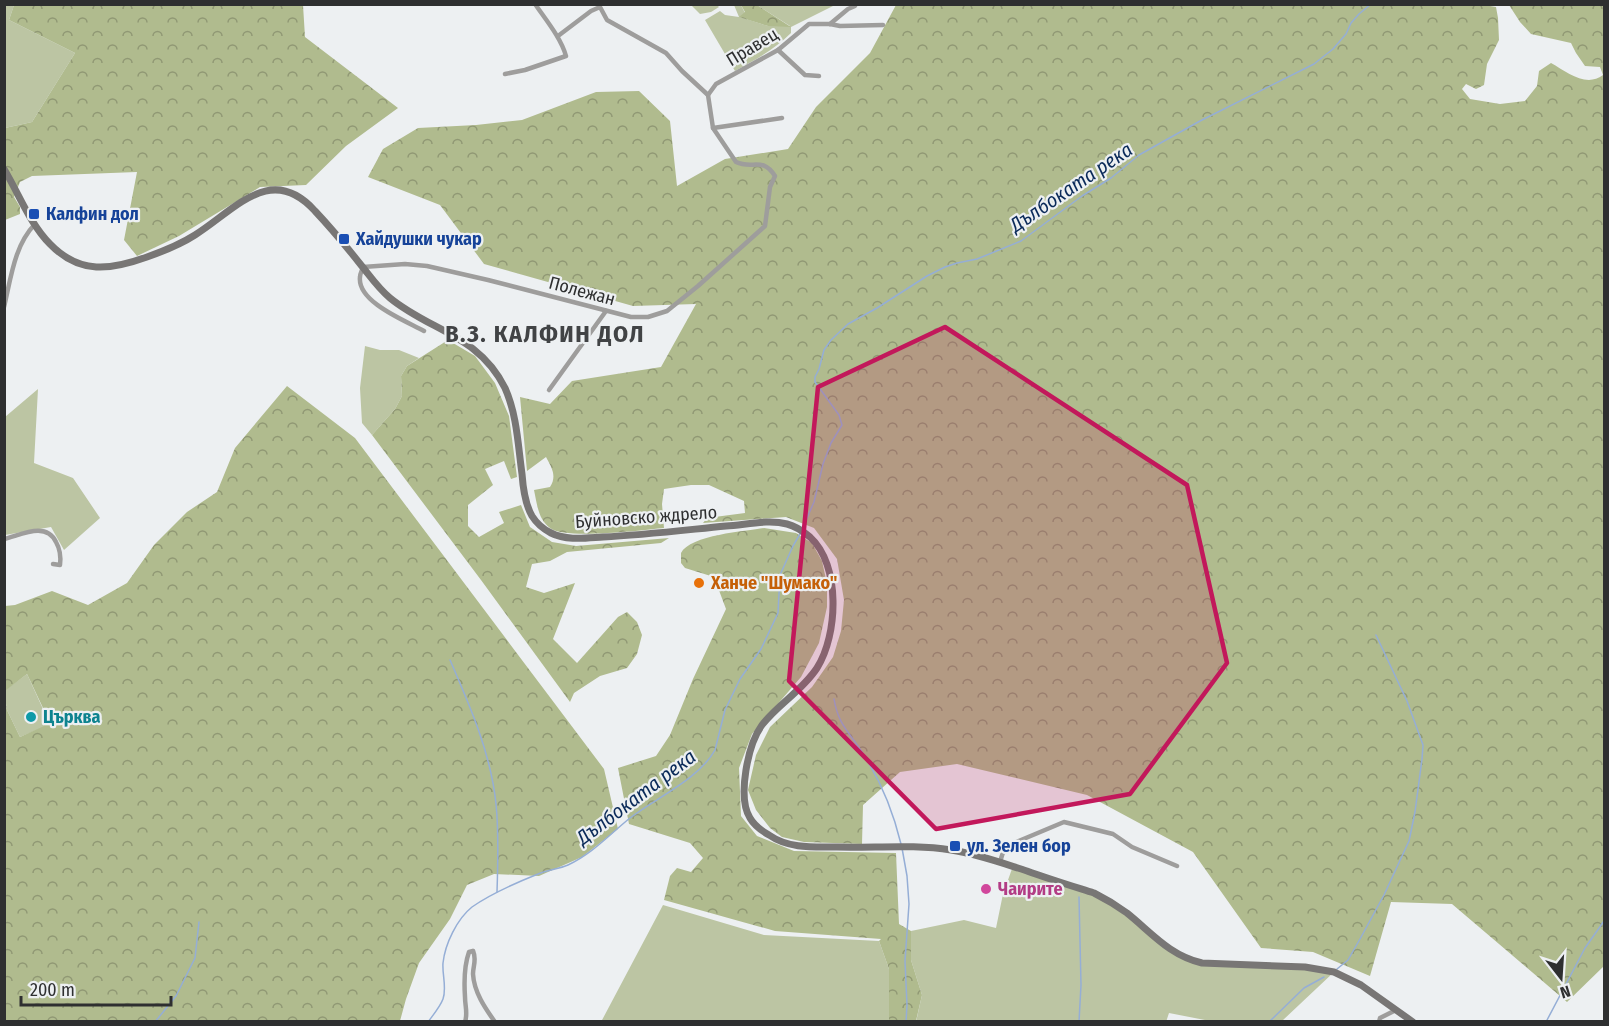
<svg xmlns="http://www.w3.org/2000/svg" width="1609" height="1026" font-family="'Fira Sans Condensed',sans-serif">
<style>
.green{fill:#bcc5a3}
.forest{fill:url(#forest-crowns)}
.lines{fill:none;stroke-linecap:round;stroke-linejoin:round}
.stream{stroke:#95aed6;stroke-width:1.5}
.street{stroke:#9e9d9c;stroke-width:4.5}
.secondary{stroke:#787675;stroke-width:7}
.marked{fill:#c2185b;fill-opacity:0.2;stroke:#c2185b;stroke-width:4.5;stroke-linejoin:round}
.transit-dot{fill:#1a4fb4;stroke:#edf0f2;stroke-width:2}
.food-dot{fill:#e8710a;stroke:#edf0f2;stroke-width:2}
.culture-dot{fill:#0f9aa8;stroke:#edf0f2;stroke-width:2}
.hotel-dot{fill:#d1479c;stroke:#edf0f2;stroke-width:2}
.labels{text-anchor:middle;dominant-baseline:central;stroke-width:4.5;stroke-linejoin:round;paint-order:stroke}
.street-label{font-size:18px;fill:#2e2f30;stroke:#edf0f2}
.transit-label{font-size:18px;font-weight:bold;fill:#164399;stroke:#edf0f2;text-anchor:start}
.food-label{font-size:18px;font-weight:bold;fill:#c56008;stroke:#edf0f2;text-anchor:start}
.culture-label{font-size:18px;font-weight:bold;fill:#0d838f;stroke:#edf0f2;text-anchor:start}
.hotel-label{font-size:18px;font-weight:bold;fill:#b23c85;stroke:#edf0f2;text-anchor:start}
.water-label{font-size:20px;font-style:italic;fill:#0a2a59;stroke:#edf0f2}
.district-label{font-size:24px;font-weight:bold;letter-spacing:1.5px;fill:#414345;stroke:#edf0f2}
</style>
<defs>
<pattern id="forest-crowns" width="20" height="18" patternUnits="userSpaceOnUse" patternTransform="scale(1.5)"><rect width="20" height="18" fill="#b0bb8e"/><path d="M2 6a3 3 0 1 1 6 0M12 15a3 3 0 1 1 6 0" fill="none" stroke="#909874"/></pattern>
</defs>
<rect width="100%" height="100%" fill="#edf0f2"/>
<g class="green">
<path d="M828,4L833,6L791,27V33C775,49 755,60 735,71L705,20L720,11L725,15L739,17L734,5H741L745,13L740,17L768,26H790L757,5Z"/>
<polygon points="5,5 14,5 9,20 75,53 32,122 5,128"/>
<polygon points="691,5 717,5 719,7 711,12 700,14"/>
<polygon points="365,346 380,350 399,350 419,358 407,366 401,376 402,396 395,409 372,435 362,423 360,388"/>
<polygon points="38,389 34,463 73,478 100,518 64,550 51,527 5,535 5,417"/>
<polygon points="27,674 43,709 44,727 20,737 7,710 4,691"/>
<polygon points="1013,866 1094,893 1186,959 1334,972 1282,1021 1210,1021 1169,1013 1166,1022 916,1022 922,995 911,960 911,931 964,920 996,928 1003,894"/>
<polygon points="663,905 764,935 879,941 889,969 889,1021 601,1022"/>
</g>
<g class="forest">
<polygon points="14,5 303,5 305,37 398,108 346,146 306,185 260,187 179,236 137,256 124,240 137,172 32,176 20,182 14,197 20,207 20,214 5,220 5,128 32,122 75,53 9,20"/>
<polygon points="741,5 757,5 791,27 768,26 739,17 745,12"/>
<path d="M896,5H1484L1496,7L1498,18L1499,40L1487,64L1484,85L1476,89L1466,84L1462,89L1470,99L1500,104L1525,101L1537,86L1539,71L1551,63C1567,72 1586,88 1603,75L1600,67L1585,66L1576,53L1571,43L1531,34L1520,22L1509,5H1604V966L1567,1002L1452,904L1391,902L1370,976L1313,952L1261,948L1193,852L1087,795L957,764L900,772L863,805L862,844L804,842L782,837L770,828L756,810L748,790L756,755L770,727L812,687L833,657L841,631L844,600L837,559L814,528L786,517L703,523L707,518L745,513L744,501L709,485H691L664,489L662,504L664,528C642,530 565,540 550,528C538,519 537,504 534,490L550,487C557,476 552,468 546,457L527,471L520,397L550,404L572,381L661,367L696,304L633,306L484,264L440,205L368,177L383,149L418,128L476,125L522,120L596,92L639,91L670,121L677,186L725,159L788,149L816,107L870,53Z"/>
<polygon points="448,340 475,356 495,383 509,416 517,477 511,479 504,461 485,469 493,485 468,505 468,526 479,537 504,523 499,512 521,505 530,527 552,542 576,546 669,538 661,543 567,552 550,561 532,564 526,587 544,593 575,583 553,639 577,663 618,617 627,612 637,622 642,635 637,654 627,668 600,676 574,693 570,702 481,580 372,435 395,409 402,396 401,376 407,366"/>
<polygon points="287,386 355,438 604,769 618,829 582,857 539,876 494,874 467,885 450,919 419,963 406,999 400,1021 5,1021 5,697 7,710 20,737 44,726 43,708 27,674 5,691 5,606 15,605 52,591 88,605 127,583 154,545 187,512 217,492 235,448"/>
<path d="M764,528L796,533L812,543L822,561L827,584V607L819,643L801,677L752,734L739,768L741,816L757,836L794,851L896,853L899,924L911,931V960L922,995L916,1021H889V969L879,941L881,939L775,931L664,900L670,876L677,868L691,872L703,858L690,843L629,824L618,768L656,756L670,735L693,679L726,609L714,577L685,568L681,563C681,561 681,555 681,553C690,535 746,531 764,528Z"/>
</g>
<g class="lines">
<g class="stream">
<polyline points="803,527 814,502 823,464 831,443 842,425 839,415 815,382 815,377 819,369 824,350 831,340 848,324 877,308 927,276 945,267 957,263 977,259 1021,241 1082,196 1111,178 1139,155 1200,121 1314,64 1333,49 1346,34 1351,23 1359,14 1371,4"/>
<path d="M450,660C470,706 491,754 496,804C499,833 498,862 497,892"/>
<path d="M834,699C838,723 847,730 860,749C879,777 893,811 901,844"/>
<polyline points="902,848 907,876 909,904 905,961 907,1005 906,1022"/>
<polyline points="1337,969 1348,960 1360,939 1384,895 1409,841 1415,812 1422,759 1423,745 1407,701 1376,635"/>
<polyline points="155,1022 176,996 195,958 199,922"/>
<path d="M428,1022C433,1015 440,1007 443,999C447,988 442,974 443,963C445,944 457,919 472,907C489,895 518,882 538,874C547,870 559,869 568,865C592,854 610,834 630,818C656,798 699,779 715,750L725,710L740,679L761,649L778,613L780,575L793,546L800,534"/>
<polyline points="1079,1022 1081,985 1079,897"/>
<polyline points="1269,1022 1304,988 1324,977"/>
<polyline points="1546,1022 1585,948 1604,921"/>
</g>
<g class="street">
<polyline points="830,24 848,9 855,6"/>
<polyline points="778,50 805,75 819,76"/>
<path d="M505,74L525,70L566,56C561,38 546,20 535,4"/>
<polyline points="708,95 716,84 778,50 809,24 830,24 840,26 883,25"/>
<polyline points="713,128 782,118"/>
<path d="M4,307C11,278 14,246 35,224"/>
<path d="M424,331C406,321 357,302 360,277C360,273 362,271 363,267L405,264L427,266L488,280L631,317H648L667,311L698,286L765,226L770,187L775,176C762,156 753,170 736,162L713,128L708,95L682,71L666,53L607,20L600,7L591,11L558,36"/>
<polyline points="549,390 606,311"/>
<path d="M4,539C21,535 46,521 56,542C60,549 61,557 60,565L53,564"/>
<polyline points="1000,862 1004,849 1014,843 1064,822 1113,834 1132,847 1177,866"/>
<path d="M473,951C477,959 473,966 473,974C474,992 485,1008 495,1022"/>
<path d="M465,1022C468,1013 465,1006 465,997C464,982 464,966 469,952L473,951"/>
<polyline points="1379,1022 1380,1018 1396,1010"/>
</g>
<path class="secondary" d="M4,169C19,194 30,224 50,244C80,275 111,270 147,257C164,251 181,244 195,235C235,210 271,162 315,211C331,228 346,246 361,265C370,276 378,288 390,298C430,331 479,335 505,388C517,415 518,445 522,474C523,488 525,504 532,516C537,524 543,529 551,533C567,541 586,538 603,537C644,535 685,530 726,526C745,525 768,519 787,524C795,526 804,532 810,537C841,565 838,635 817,668C802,691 778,704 762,725C748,744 737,797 750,818C754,825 762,831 769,835C789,849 814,847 837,847C875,848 914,844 951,850C978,854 1002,863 1027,871C1049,879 1072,886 1094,893C1106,899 1116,905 1127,913C1152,933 1169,955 1202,963L1305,967L1334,972L1361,985L1413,1022"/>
</g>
<path class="marked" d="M945,327L1187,485L1227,663L1130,794L936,829L789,681L818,387Z"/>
<g class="transit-dot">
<rect x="28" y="208" width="12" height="12" rx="3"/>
<rect x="338" y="233" width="12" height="12" rx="3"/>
<rect x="949" y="840" width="12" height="12" rx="3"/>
</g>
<circle class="food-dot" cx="699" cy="583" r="6"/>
<circle class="culture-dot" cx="31" cy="717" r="6"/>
<circle class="hotel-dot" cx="986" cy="889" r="6"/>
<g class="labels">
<g class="street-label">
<text transform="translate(752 47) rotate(-31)">Правец</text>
<text transform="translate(582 291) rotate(15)">Полежан</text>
<text transform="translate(646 517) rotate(-4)">Буйновско ждрело</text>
</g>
<g class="transit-label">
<text x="46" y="214">Калфин дол</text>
<text x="356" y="239">Хайдушки чукар</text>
<text x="967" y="846">ул. Зелен бор</text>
</g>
<g class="food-label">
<text x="711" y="583">Ханче "Шумако"</text>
</g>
<g class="culture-label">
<text x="43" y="717">Църква</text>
</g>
<g class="hotel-label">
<text x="998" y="889">Чаирите</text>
</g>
<g class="water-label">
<text transform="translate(1071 187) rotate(-34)">Дълбоката река</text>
<text transform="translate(636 797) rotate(-37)">Дълбоката река</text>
</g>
<g class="district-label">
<text x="545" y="334">В.З. КАЛФИН ДОЛ</text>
</g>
</g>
<rect width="1609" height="1026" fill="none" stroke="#2e2f30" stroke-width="12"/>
<g transform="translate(1561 978) rotate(163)" stroke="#edf0f2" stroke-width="4.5" paint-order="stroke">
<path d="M0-4.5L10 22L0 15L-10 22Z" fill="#2e2f30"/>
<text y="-9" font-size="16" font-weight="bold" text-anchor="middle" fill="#2e2f30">N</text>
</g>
<path d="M21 996v9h150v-9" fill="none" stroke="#2e2f30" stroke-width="3"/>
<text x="30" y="996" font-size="18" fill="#2e2f30" stroke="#edf0f2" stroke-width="4.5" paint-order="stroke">200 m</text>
</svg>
